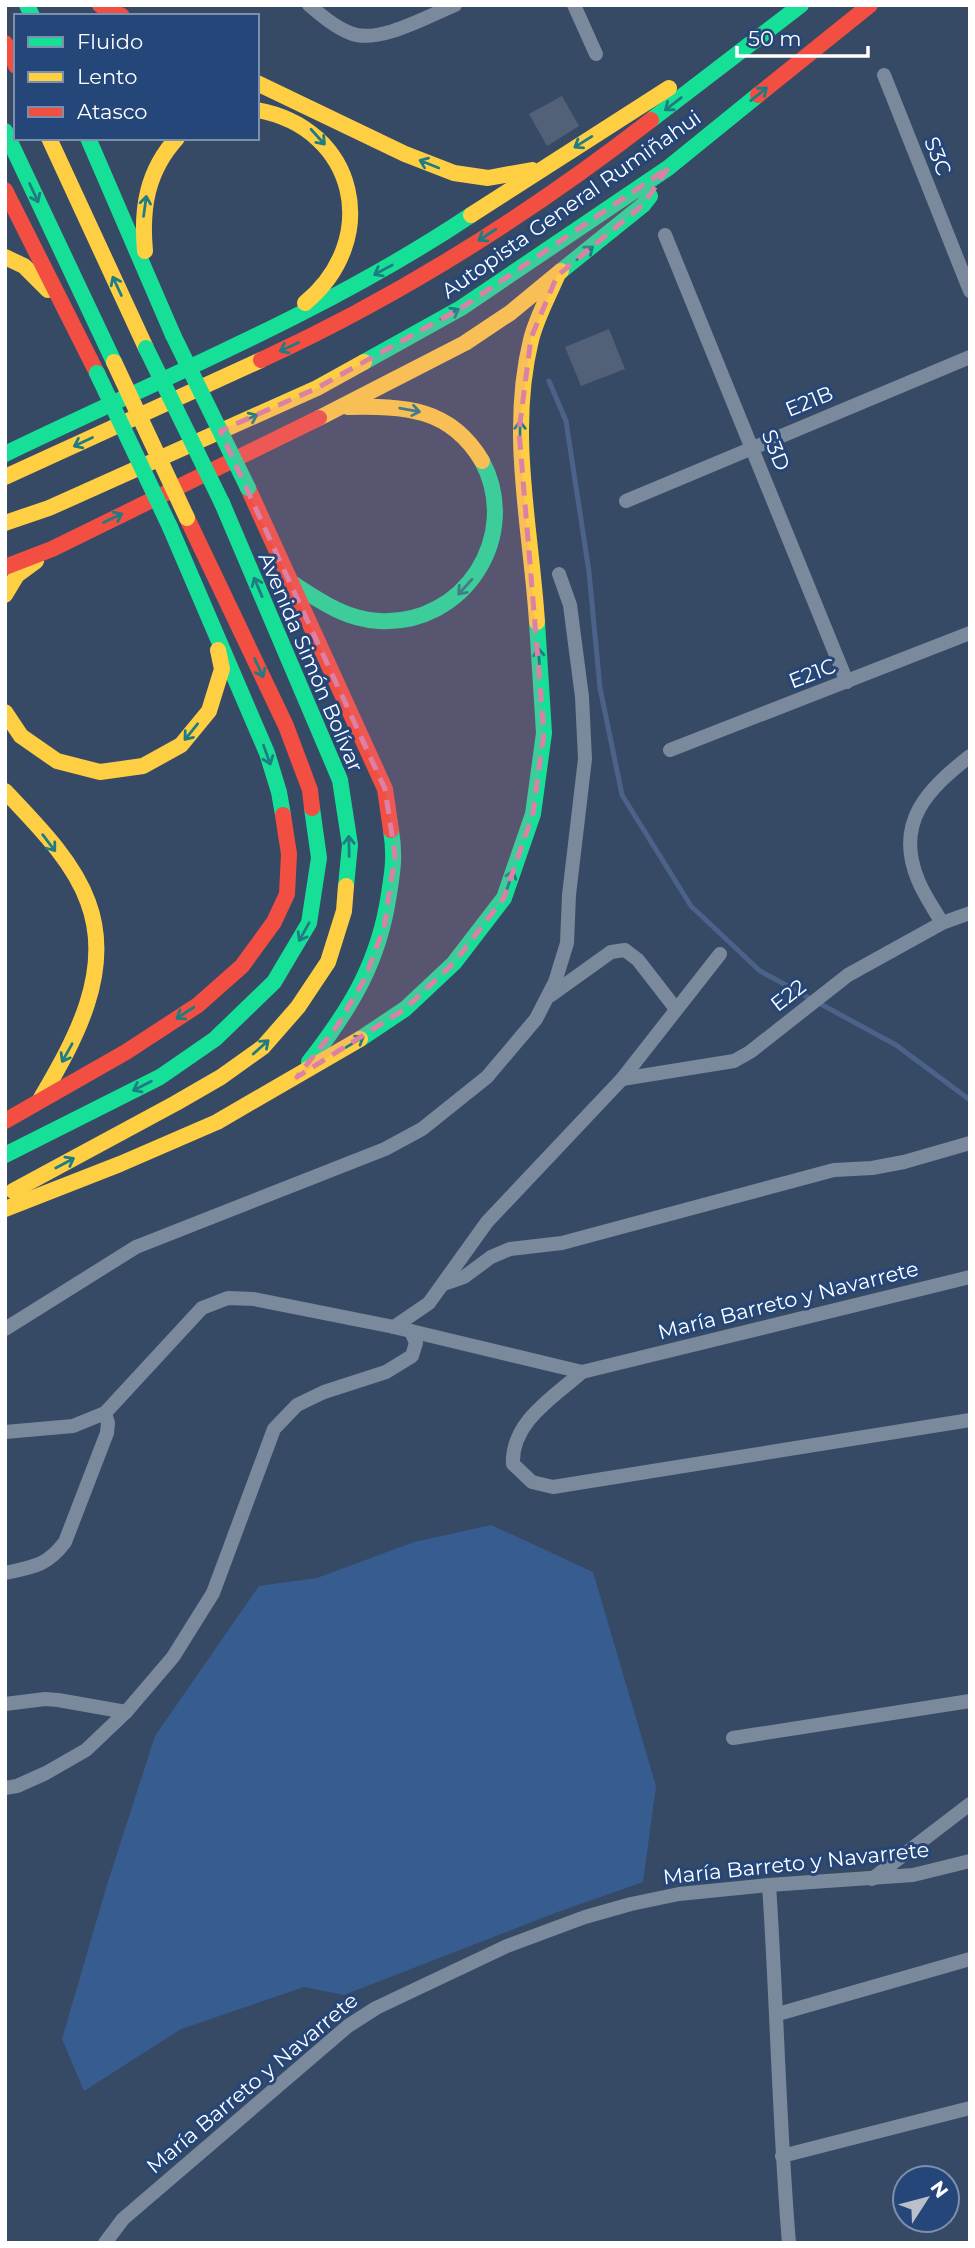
<svg xmlns="http://www.w3.org/2000/svg" width="975" height="2248" font-family="Montserrat,sans-serif">
<style>
.green{fill:#375c8f}
.lines{fill:none;stroke-linecap:round;stroke-linejoin:round}
.stream{stroke:#4b6388;stroke-width:5}
.building{fill:#526177}
.street{stroke:#7b899c;stroke-width:14}
.fast{stroke:#16e098;stroke-width:16}
.slow{stroke:#ffcf43;stroke-width:16}
.jam{stroke:#f24e42;stroke-width:16}
.fast-bridge{stroke:#16e098;stroke-width:16}
.slow-bridge{stroke:#ffcf43;stroke-width:16}
.oneway{stroke:#1f7c83}
.marked{fill:#dd80a5;fill-opacity:0.2;stroke:#dd80a5;stroke-width:5;stroke-dasharray:14 9;stroke-linejoin:round}
.labels{text-anchor:middle;dominant-baseline:central;stroke-width:6;stroke-linejoin:round;paint-order:stroke}
.street-label{font-size:21px;fill:#fff;stroke:#244678}
</style>
<rect width="100%" height="100%" fill="#374a65"/>
<polygon class="green" points="491,1525 593,1572 656,1786 643,1882 555,1913 344,1995 304,1987 181,2029 84,2091 62,2039 107,1885 155,1736 259,1586 317,1578 414,1542"/>
<g class="lines">
<polyline class="stream" points="549,381 566,421 589,572 600,688 622,795 691,906 760,971 896,1045 970,1100"/>
</g>
<g class="building">
<polygon points="562,96 579,126 547,146 529,114"/>
<polygon points="609,329 625,369 581,386 565,347"/>
</g>
<g class="lines">
<g class="street">
<path d="M309,5C322,16 335,27 350,33C378,45 428,16 455,5"/>
<polyline points="574,5 596,54"/>
<polyline points="884,75 970,291"/>
<polyline points="665,235 847,682"/>
<polyline points="626,501 970,357"/>
<polyline points="670,750 970,633"/>
<path d="M942,923C934,909 924,895 918,880C894,822 928,789 970,756"/>
<polyline points="551,995 611,952 625,950 638,960 676,1009"/>
<polyline points="622,1079 734,1061 750,1052 848,975 942,923 970,913"/>
<polyline points="444,1284 464,1277 491,1257 510,1249 562,1243 834,1170 872,1168 904,1162 970,1143"/>
<polyline points="394,1327 429,1303 487,1222 622,1079 720,954"/>
<polyline points="5,1329 136,1247 385,1149 422,1129 487,1077 536,1019 555,982 567,943 569,895 585,759 582,697 570,605 559,574"/>
<path d="M582,1372C554,1397 511,1422 513,1464L532,1482L553,1487L970,1420"/>
<polyline points="5,1432 73,1426 105,1413 202,1308 228,1298 254,1299 394,1327 582,1372 970,1277"/>
<path d="M5,1573C33,1567 47,1566 65,1542L107,1433L108,1423L105,1413"/>
<polyline points="5,1704 45,1699 58,1700 126,1712"/>
<polyline points="733,1738 970,1701"/>
<polyline points="5,1788 17,1786 46,1773 86,1750 126,1712 173,1657 213,1593 274,1429 297,1405 324,1392 386,1372 412,1356 416,1343 411,1331"/>
<polyline points="872,1879 970,1804"/>
<path d="M769,1885C777,2004 779,2124 789,2243"/>
<polyline points="778,2014 970,1959"/>
<polyline points="782,2156 970,2108"/>
<polyline points="105,2243 123,2219 348,2026 376,2008 507,1946 585,1917 631,1904 679,1894 769,1885 913,1875 970,1861"/>
</g>
<g class="fast">
<polyline points="27,5 32,16"/>
<polyline points="651,120 801,5"/>
<polyline points="5,131 114,362"/>
<polyline points="88,138 173,335"/>
<polyline points="561,271 643,205 650,196"/>
<polyline points="364,362 461,308 668,168 758,95"/>
<path d="M5,454C162,378 326,312 471,215"/>
<polyline points="222,503 340,780 350,845 346,886"/>
<polyline points="170,527 267,753 279,792 283,815"/>
<path d="M292,583C320,601 345,619 379,621C464,626 522,536 482,461"/>
<polyline points="360,1039 405,1009 454,963 504,898 533,814 544,733 537,622"/>
<path d="M309,1062C351,1008 379,962 389,894C393,869 395,855 391,830"/>
<polyline points="5,1155 160,1077 215,1039 274,982 309,923 319,858 312,808"/>
</g>
<g class="slow">
<polyline points="257,83 405,154 454,173 488,178 532,170"/>
<path d="M257,110C357,128 382,239 305,303"/>
<polyline points="49,138 146,348"/>
<polyline points="471,215 669,88"/>
<path d="M145,251C141,208 147,171 177,138"/>
<polyline points="5,257 24,266 48,290"/>
<path d="M348,407C404,406 450,407 482,461"/>
<polyline points="319,418 465,343 510,313 561,271"/>
<polyline points="5,477 261,360"/>
<polyline points="5,523 49,508 317,388 364,362"/>
<polyline points="5,595 17,575 36,561"/>
<path d="M537,622C531,528 508,433 531,340C536,319 548,297 557,276"/>
<polyline points="5,712 21,736 57,761 100,772 143,766 181,745 209,711 222,669 218,650"/>
<path d="M5,791C35,823 73,860 88,902C114,971 75,1040 41,1098"/>
<polyline points="13,1191 176,1103 221,1077 263,1047 298,1007 328,962 344,911 346,886"/>
<polyline points="5,1209 120,1164 217,1122 360,1039"/>
</g>
<g class="jam">
<polyline points="100,5 122,16"/>
<polyline points="5,43 16,66"/>
<polyline points="758,95 870,5"/>
<polyline points="5,190 97,373"/>
<path d="M261,360C400,296 531,213 651,120"/>
<polyline points="248,488 385,789 391,830"/>
<polyline points="187,518 286,726 310,790 312,808"/>
<polyline points="5,567 52,549 319,418"/>
<polyline points="5,1121 126,1052 198,1005 242,966 274,922 287,894 289,854 283,815"/>
</g>
<g class="fast-bridge">
<polyline points="173,335 248,488"/>
<polyline points="146,348 222,503"/>
<polyline points="97,373 170,527"/>
</g>
<polyline class="slow-bridge" points="114,362 187,518"/>
</g>
<defs><path id="oneway-shaft" d="M-6 0H5M1.5-3L5.5 0L1.5 3" fill="none" stroke-width="1.6" stroke-linecap="round" stroke-linejoin="round" transform="scale(1.75)"/></defs>
<g class="oneway">
<use href="#oneway-shaft" transform="translate(759 94) rotate(-39)"/>
<use href="#oneway-shaft" transform="translate(673 104) rotate(142)"/>
<use href="#oneway-shaft" transform="translate(318 137) rotate(48)"/>
<use href="#oneway-shaft" transform="translate(583 142) rotate(148)"/>
<use href="#oneway-shaft" transform="translate(429 164) rotate(-158)"/>
<use href="#oneway-shaft" transform="translate(34 193) rotate(65)"/>
<use href="#oneway-shaft" transform="translate(145 206) rotate(-82)"/>
<use href="#oneway-shaft" transform="translate(487 235) rotate(147)"/>
<use href="#oneway-shaft" transform="translate(585 253) rotate(-39)"/>
<use href="#oneway-shaft" transform="translate(383 270) rotate(152)"/>
<use href="#oneway-shaft" transform="translate(117 286) rotate(-115)"/>
<use href="#oneway-shaft" transform="translate(450 314) rotate(-29)"/>
<use href="#oneway-shaft" transform="translate(289 347) rotate(155)"/>
<use href="#oneway-shaft" transform="translate(410 410) rotate(10)"/>
<use href="#oneway-shaft" transform="translate(248 419) rotate(-24)"/>
<use href="#oneway-shaft" transform="translate(520 431) rotate(-90)"/>
<use href="#oneway-shaft" transform="translate(83 442) rotate(155)"/>
<use href="#oneway-shaft" transform="translate(113 518) rotate(-26)"/>
<use href="#oneway-shaft" transform="translate(258 587) rotate(-113)"/>
<use href="#oneway-shaft" transform="translate(465 587) rotate(132)"/>
<use href="#oneway-shaft" transform="translate(539 658) rotate(-94)"/>
<use href="#oneway-shaft" transform="translate(259 668) rotate(65)"/>
<use href="#oneway-shaft" transform="translate(191 732) rotate(129)"/>
<use href="#oneway-shaft" transform="translate(267 755) rotate(70)"/>
<use href="#oneway-shaft" transform="translate(49 843) rotate(53)"/>
<use href="#oneway-shaft" transform="translate(349 846) rotate(-91)"/>
<use href="#oneway-shaft" transform="translate(510 880) rotate(-71)"/>
<use href="#oneway-shaft" transform="translate(304 932) rotate(119)"/>
<use href="#oneway-shaft" transform="translate(185 1013) rotate(147)"/>
<use href="#oneway-shaft" transform="translate(355 1042) rotate(-31)"/>
<use href="#oneway-shaft" transform="translate(261 1047) rotate(-42)"/>
<use href="#oneway-shaft" transform="translate(67 1053) rotate(119)"/>
<use href="#oneway-shaft" transform="translate(142 1086) rotate(153)"/>
<use href="#oneway-shaft" transform="translate(65 1163) rotate(-28)"/>
</g>
<path class="marked" d="M668,168L643,205L557,276L531,338L519,431L544,733L533,814L504,898L454,963L405,1009L297,1077L337,1026L365,978L384,927L395,855L385,789L220,431L317,388L461,308Z"/>
<g class="labels">
<g class="street-label">
<text transform="translate(938 156) rotate(68)">S3C</text>
<text transform="translate(571 204) rotate(-35)">Autopista General Rumiñahui</text>
<text transform="translate(809 401) rotate(-22)">E21B</text>
<text transform="translate(776 450) rotate(68)">S3D</text>
<text transform="translate(311 662) rotate(67)">Avenida Simón Bolívar</text>
<text transform="translate(812 673) rotate(-21)">E21C</text>
<text transform="translate(788 995) rotate(-38)">E22</text>
<text transform="translate(788 1300) rotate(-14)">María Barreto y Navarrete</text>
<text transform="translate(796 1863) rotate(-6)">María Barreto y Navarrete</text>
<text transform="translate(252 2083) rotate(-40)">María Barreto y Navarrete</text>
</g>
</g>
<rect width="975" height="2248" fill="none" stroke="#ffffff" stroke-width="14"/>
<rect x="14" y="14" width="245" height="126" fill="#244678" stroke="#7c90ae" stroke-width="2"/>
<rect x="28" y="37" width="35" height="10" fill="#16e098" stroke="#7c90ae" stroke-width="2"/>
<text x="77" y="49" font-size="21" fill="#ffffff">Fluido</text>
<rect x="28" y="72" width="35" height="10" fill="#ffcf43" stroke="#7c90ae" stroke-width="2"/>
<text x="77" y="84" font-size="21" fill="#ffffff">Lento</text>
<rect x="28" y="107" width="35" height="10" fill="#f24e42" stroke="#7c90ae" stroke-width="2"/>
<text x="77" y="119" font-size="21" fill="#ffffff">Atasco</text>
<g transform="translate(926 2199) rotate(54)"><circle r="33" fill="#244678" stroke="#7c90ae" stroke-width="2"/>
<path d="M0-5L12 26L0 18L-12 26Z" fill="#b9c0c9"/>
<text y="-10" font-size="19" font-weight="bold" text-anchor="middle" fill="#ffffff">N</text>
</g>
<path d="M737 46v10h131v-10" fill="none" stroke="#ffffff" stroke-width="3.5"/>
<text x="748" y="46" font-size="21" fill="#ffffff" stroke="#244678" stroke-width="5" paint-order="stroke">50 m</text>
</svg>
